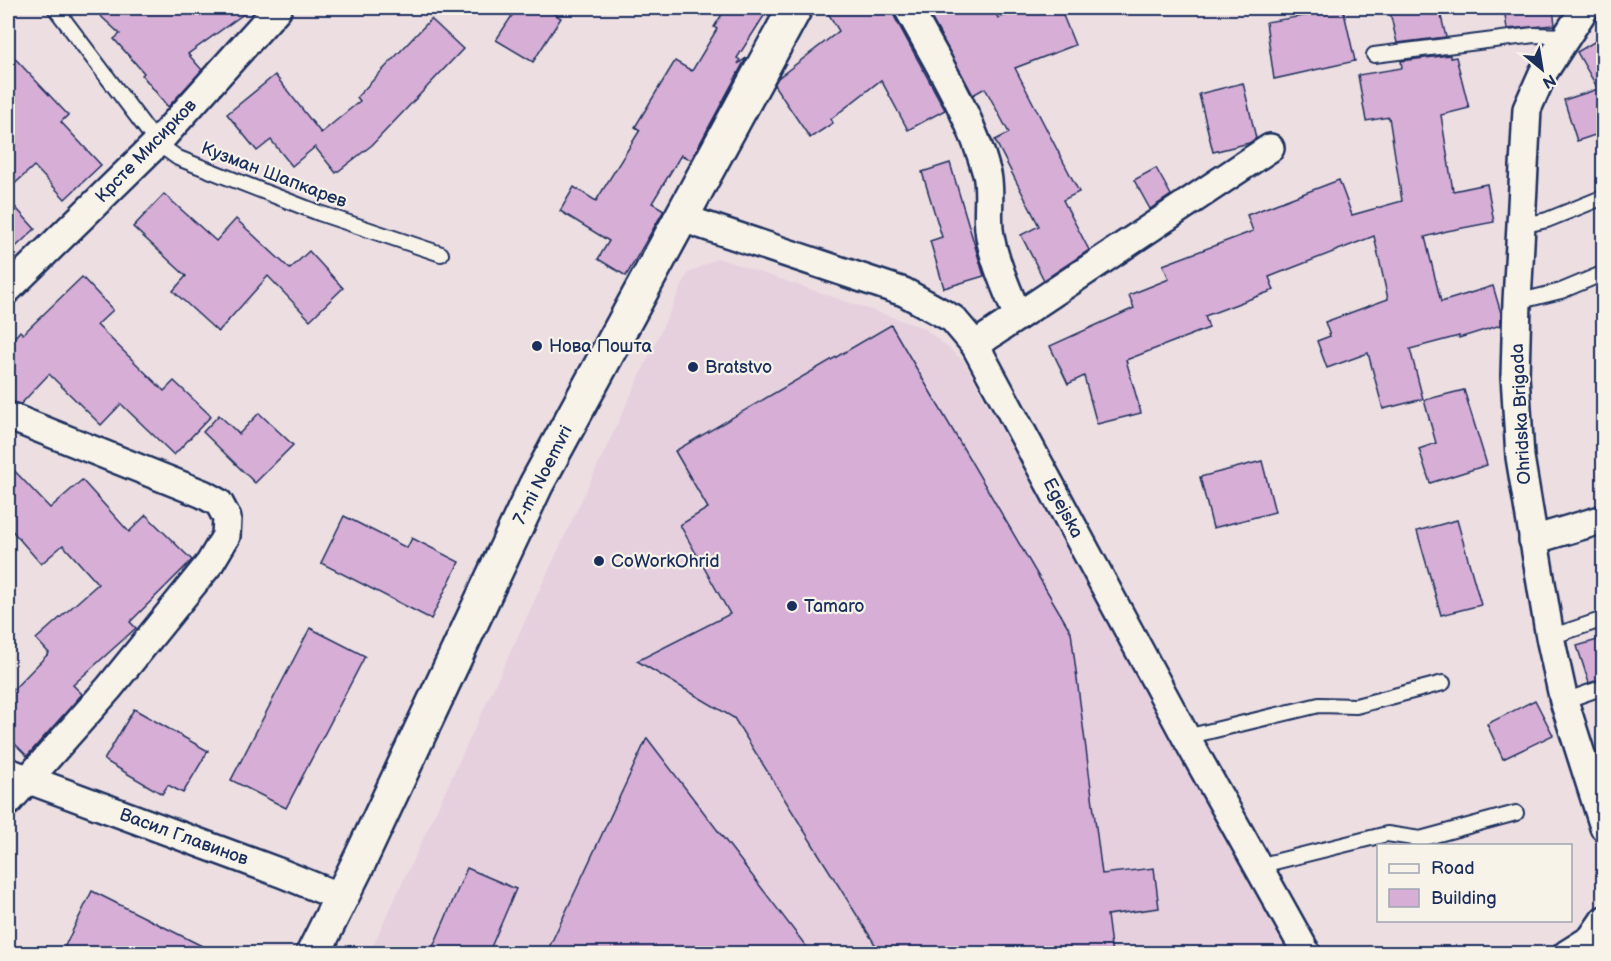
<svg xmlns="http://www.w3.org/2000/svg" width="1611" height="961" font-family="'Balsamiq Sans',sans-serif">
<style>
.built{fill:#e6d0de}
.building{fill:#d7aed5;stroke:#1b2f5e;stroke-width:1.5}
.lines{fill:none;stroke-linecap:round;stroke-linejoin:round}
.service-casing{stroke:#1b2f5e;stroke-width:18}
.minor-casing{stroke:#1b2f5e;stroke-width:32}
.tertiary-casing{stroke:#1b2f5e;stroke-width:38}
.service{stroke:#f7f3e8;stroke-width:14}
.minor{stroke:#f7f3e8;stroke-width:27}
.tertiary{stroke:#f7f3e8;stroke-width:33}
.poi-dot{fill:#1b2f5e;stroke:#f7f3e8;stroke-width:2}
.labels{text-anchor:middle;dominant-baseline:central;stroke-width:4.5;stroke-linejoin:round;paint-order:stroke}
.street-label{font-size:18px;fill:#1b2f5e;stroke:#f7f3e8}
.poi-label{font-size:18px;fill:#1b2f5e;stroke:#f7f3e8;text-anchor:start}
</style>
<rect width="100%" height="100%" fill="#eddee2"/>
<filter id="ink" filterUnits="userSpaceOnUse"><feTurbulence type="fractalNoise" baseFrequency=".0167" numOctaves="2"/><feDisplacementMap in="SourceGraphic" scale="12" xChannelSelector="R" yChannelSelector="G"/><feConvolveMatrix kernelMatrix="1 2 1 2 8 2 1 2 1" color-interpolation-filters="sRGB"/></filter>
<g filter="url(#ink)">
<polygon class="built" points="718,258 924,328 964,361 1287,953 369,954 688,273"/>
<g class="building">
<polygon points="92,8 252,8 188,54 202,70 168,107 142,75 144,73 114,39 120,34"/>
<polygon points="517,8 545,8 561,18 533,62 496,40"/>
<polygon points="726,8 769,8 737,58 740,60 738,64 746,58 691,160 681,155 652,203 664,210 626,276 598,259 609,241 560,211 574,187 596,201 640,130 635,127 675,61 692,71 717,29 714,27"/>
<polygon points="825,8 892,8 894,16 945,110 908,130 881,80 831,119 833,123 810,138 774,85 778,78 839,31"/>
<polygon points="926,8 993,8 998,18 1026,8 1060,8 1075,45 1015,68 1079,192 1063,200 1089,250 1044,280 1021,235 1039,226 995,140 1009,133 985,88 973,95"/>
<polygon points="1308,8 1343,8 1355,61 1274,79 1266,22 1310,15"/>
<polygon points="1389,8 1439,8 1446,37 1397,43"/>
<polygon points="1504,8 1553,8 1555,25 1507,29"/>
<polygon points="431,19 463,49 372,145 336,173 315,147 292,166 271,140 257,151 227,114 275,75 321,133 360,101 357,97"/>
<polygon points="1604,36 1604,132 1577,141 1564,100 1598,89 1577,52"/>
<polygon points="8,51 68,115 61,122 101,165 65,199 34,166 8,190"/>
<polygon points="1450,55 1450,58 1456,57 1469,108 1441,115 1453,191 1487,184 1494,222 1447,231 1425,237 1441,302 1493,286 1501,313 1501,325 1459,338 1459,336 1410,349 1423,399 1383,409 1368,353 1327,368 1317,341 1330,336 1325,322 1388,299 1374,236 1269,277 1274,290 1205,316 1209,328 1126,360 1141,413 1097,424 1084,376 1068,384 1050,346 1134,308 1129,295 1169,279 1163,265 1253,231 1247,215 1339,180 1352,215 1402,201 1389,117 1366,121 1358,75 1402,68 1401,61"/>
<polygon points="1243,83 1256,138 1249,143 1213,152 1199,94"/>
<polygon points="950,163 984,276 944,288 930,241 942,237 922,172"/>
<polygon points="1156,168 1171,195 1150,209 1134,180"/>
<polygon points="164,194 216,241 236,219 290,269 309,251 343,288 310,320 268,276 218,332 173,291 186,276 133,227"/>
<polygon points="8,199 35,229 8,254"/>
<polygon points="82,277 113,310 97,325 164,391 174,381 211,416 174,455 121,404 101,425 49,374 21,404 8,401 8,345 20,331 23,334"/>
<polygon points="891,325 1071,632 1102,874 1154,868 1159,908 1107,915 1112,954 881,954 734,718 637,661 730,614 680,525 708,508 675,451"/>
<polygon points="1464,390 1487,465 1430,483 1419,449 1436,443 1424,400"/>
<polygon points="259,413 293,445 255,483 203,432 219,415 239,434"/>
<polygon points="1262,461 1275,512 1213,528 1200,477"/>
<polygon points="8,464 50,508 82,480 129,532 146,515 192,560 130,622 136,628 73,685 82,694 27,756 8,737 8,695 49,653 36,639 98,584 63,545 41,564 8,526"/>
<polygon points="344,516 407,548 412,538 459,562 431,619 321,563"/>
<polygon points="1457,520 1481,605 1441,615 1417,531"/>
<polygon points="310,628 365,656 286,808 231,780"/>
<polygon points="1604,638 1604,678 1589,683 1577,646"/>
<polygon points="1535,700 1553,735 1503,759 1487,724"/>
<polygon points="134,709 208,751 183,793 168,785 162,794 104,760"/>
<polygon points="647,738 812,954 546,954"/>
<polygon points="467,868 516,889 488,954 430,954"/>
<polygon points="92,891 218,954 61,954"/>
</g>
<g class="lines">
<defs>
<g id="service">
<polyline points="55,8 157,143 178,158 319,213 441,254"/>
<polyline points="1374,55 1534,35 1566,36"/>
<polyline points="1521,226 1547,220 1604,197"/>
<polyline points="1517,302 1561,291 1604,273"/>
<polyline points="1550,637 1604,619"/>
<polyline points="1564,701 1604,687"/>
<polyline points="1186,737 1319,705 1356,706 1443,683"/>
<polyline points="1258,866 1387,834 1420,839 1516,813"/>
</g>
<g id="minor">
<path d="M908,8C937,61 971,115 987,174C991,191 987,211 989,229C991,254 1008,293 1018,316"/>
<polyline points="1585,8 1543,73 1527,109 1517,302 1515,376 1520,457 1550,637 1564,701 1604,827"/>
<polyline points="682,218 904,292 953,319 975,345 1186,737 1307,954"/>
<polyline points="8,289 157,143 278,8"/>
<polyline points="975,345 1270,148"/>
<polyline points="8,416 203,494 219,503 227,518 226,536 210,563 109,688 8,802"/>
<polyline points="1533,540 1604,519"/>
<polyline points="8,772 281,873 340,897"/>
<polyline points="1567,954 1591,939 1604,920"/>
</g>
<polyline id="tertiary" points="313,954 360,860 536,485 795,8"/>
</defs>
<use href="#service" class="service-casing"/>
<use href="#minor" class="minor-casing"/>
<use href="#tertiary" class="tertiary-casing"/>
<use href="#service" class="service"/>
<use href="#minor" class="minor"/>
<use href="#tertiary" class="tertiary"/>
</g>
</g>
<g class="poi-dot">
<circle cx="537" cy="346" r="6"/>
<circle cx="693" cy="367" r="6"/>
<circle cx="599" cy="561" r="6"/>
<circle cx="792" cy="606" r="6"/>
</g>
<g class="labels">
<g class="street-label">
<text transform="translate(146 151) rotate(-46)">Крсте Мисирков</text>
<text transform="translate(274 175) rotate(21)">Кузман Шапкарев</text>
<text transform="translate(1521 414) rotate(-93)">Ohridska Brigada</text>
<text transform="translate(543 475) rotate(-63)">7-mi Noemvri</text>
<text transform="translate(1063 508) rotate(62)">Egejska</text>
<text transform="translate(184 837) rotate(20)">Васил Главинов</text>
</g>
<g class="poi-label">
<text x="549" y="346">Нова Пошта</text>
<text x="705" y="367">Bratstvo</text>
<text x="611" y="561">CoWorkOhrid</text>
<text x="804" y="606">Tamaro</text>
</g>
</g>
<rect width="1611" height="961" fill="none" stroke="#f7f3e8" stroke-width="30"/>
<rect x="15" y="15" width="1581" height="931" fill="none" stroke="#1b2f5e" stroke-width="2" filter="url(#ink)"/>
<rect x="1377" y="844" width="195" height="78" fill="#f7f3e8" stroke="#9fa5b1" stroke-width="1.5"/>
<rect x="1389" y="864" width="30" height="9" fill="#f7f3e8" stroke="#9fa5b1" stroke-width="1.5"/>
<text x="1431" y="874" font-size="18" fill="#1b2f5e">Road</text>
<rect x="1389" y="889" width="30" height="18" fill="#d7aed5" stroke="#9fa5b1" stroke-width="1.5"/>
<text x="1431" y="904" font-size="18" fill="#1b2f5e">Building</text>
<g transform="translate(1542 69) rotate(150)" stroke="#f7f3e8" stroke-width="4.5" paint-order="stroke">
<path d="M0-4.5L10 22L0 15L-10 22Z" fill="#1b2f5e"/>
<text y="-9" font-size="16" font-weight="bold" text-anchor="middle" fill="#1b2f5e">N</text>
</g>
</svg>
